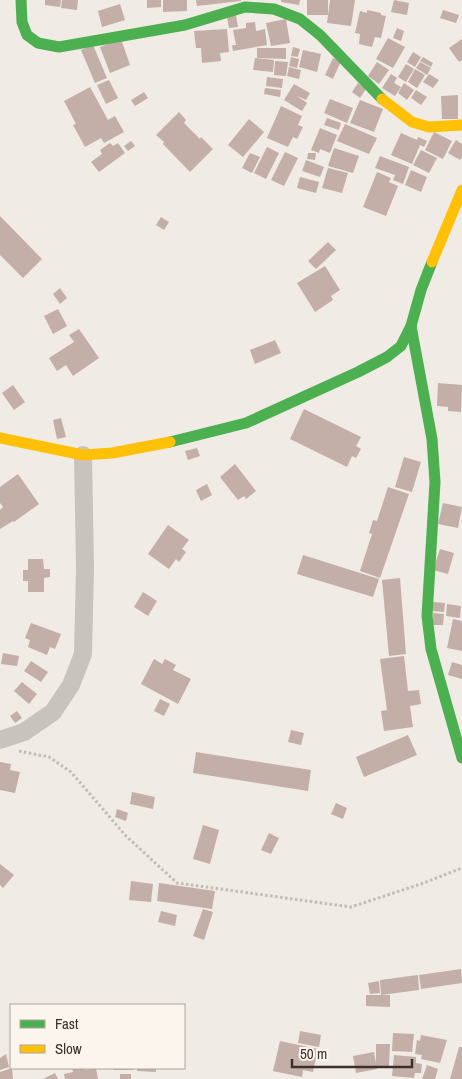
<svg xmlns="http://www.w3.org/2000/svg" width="462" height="1079" font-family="'Archivo Narrow',sans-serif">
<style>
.building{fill:#c3afa7}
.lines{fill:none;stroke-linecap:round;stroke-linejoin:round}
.path{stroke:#c2bbb6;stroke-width:3;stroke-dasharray:2.5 2.5;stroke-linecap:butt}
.street{stroke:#c9c3be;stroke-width:18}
.fast{stroke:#4caf50;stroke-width:11}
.slow{stroke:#ffc107;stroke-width:11}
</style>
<rect width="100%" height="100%" fill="#f0ebe5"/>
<g class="building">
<polygon points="45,0 61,0 60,7 45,5"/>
<polygon points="62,0 78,0 77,10 61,8"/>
<polygon points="147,0 161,0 161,7 147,8"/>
<polygon points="163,0 187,0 187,11 163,12"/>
<polygon points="196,0 241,0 241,1 197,6"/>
<polygon points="281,0 300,0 299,5 281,2"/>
<rect x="307" y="0" width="21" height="15"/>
<polygon points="330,0 355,0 351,26 327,23"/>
<polygon points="394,0 409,3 407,15 391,12"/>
<polygon points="120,4 125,20 102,27 98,11"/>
<polygon points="367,10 381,13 381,15 386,16 381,38 375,37 372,47 359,44 360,34 355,33 360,11 367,13"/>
<polygon points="443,10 459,15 456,23 440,18"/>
<polygon points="236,15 238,27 229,28 227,17"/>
<polygon points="286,19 290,43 271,46 266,23"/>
<polygon points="255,22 256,31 265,29 267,45 233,51 232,45 236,45 233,30 246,28 246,23"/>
<polygon points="397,28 404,31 401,41 393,38"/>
<polygon points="227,29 229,52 220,53 221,61 202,63 201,48 196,48 194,31"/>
<polygon points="388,38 405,47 393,68 376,59"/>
<polygon points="121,39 130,65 110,73 100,47"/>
<polygon points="462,39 462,60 459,62 449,48"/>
<polygon points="93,45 107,78 95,83 81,50"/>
<polygon points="293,47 300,49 298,57 291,56"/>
<polygon points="257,48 286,48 286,59 257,58"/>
<polygon points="303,50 321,54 317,72 299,67"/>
<polygon points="413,52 421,57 415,67 407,62"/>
<polygon points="291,57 299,59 297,68 289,66"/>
<polygon points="423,57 433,63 431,67 420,61"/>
<polygon points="255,58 274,60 273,72 253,70"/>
<polygon points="333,58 341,61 333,79 325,75"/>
<polygon points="275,61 288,62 286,76 274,75"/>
<polygon points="377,62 389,70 379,84 368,76"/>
<polygon points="420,62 431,68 427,75 416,68"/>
<polygon points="406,64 414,69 406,82 398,77"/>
<polygon points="289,67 301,70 299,79 287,76"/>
<polygon points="415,69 425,75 417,88 408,82"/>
<polygon points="391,74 397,78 394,83 401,87 395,96 382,88"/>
<polygon points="429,74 439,80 433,88 423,82"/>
<polygon points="267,77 283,79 282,88 266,86"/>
<polygon points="109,80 118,98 106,104 97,85"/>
<polygon points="358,83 366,89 360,98 352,92"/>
<polygon points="404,83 414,90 407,100 398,93"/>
<polygon points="294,84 310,93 306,100 297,96 307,103 302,111 284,100"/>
<polygon points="90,87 108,120 115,116 124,132 104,143 101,138 85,147 73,125 76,124 64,101"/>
<polygon points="265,88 281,90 280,97 264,94"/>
<polygon points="416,90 427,97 421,105 411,98"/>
<polygon points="144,92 148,98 135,106 131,100"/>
<polygon points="458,95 458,119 442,119 441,96"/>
<polygon points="330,99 353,108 347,123 324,113"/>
<polygon points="360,100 383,109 374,132 350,123"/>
<polygon points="281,106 302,116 298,125 303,127 297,139 293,137 288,147 267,138"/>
<polygon points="179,112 186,120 184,123 200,139 201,137 213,149 190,172 163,144 164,142 156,135"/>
<polygon points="327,118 341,123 339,130 324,125"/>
<polygon points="249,119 264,132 243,157 228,145"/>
<polygon points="345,124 377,138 369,154 337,141"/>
<polygon points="320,128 337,135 330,153 320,149 319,153 311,150"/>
<polygon points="434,132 452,141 443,159 425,150"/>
<polygon points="401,133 417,140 418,137 427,141 424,147 420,145 412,164 391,155"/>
<polygon points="456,140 462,144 462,157 460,160 448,153"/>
<polygon points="131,141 135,146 128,151 124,146"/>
<polygon points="110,143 113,146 118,143 125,153 99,172 91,162 102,154 100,150"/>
<polygon points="267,147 279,153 266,179 254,173"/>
<polygon points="334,148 359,156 353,173 328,166"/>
<polygon points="421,150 437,158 429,173 413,165"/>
<polygon points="285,152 298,158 284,186 271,180"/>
<polygon points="250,153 260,157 252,173 242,168"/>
<polygon points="308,153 316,153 315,160 307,159"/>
<polygon points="380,156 409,167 403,184 393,180 395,175 375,168"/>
<polygon points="306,160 324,167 320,177 302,171"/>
<polygon points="328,168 348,173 342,193 322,188"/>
<polygon points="411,170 427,177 421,192 405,185"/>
<polygon points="377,172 391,178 389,182 398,186 386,216 363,207"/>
<polygon points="300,177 319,182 316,193 297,188"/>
<polygon points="0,216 42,259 23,278 0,255"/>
<polygon points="161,217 169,222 164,230 156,225"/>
<polygon points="328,242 336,250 316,269 308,261"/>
<polygon points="325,266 340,290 331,296 333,300 315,312 297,283"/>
<polygon points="60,288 67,298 60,304 53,294"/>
<polygon points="58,309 67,326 53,334 44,316"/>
<polygon points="79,329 99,358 73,376 66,365 57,371 49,358 74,342 69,335"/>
<polygon points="275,340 281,353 255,364 250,350"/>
<polygon points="438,383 462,385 461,412 448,411 448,407 437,406"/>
<polygon points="13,385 25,402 14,410 2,393"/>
<polygon points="304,409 361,437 356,446 361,449 356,458 352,456 347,467 290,439"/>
<polygon points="61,418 66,437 57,439 53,420"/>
<polygon points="197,448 200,456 188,460 185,451"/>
<polygon points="404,457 421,462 412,492 395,487"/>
<polygon points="235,464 256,491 246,499 244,496 238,500 220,477"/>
<polygon points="18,474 39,504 14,522 13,521 0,529 0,510 3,507 0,503 0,487"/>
<polygon points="207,484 212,495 201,501 196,490"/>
<polygon points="388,487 409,494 380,578 360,571 372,534 369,533 373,520 377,521"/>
<polygon points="443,503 462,507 458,528 438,524"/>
<polygon points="168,525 189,540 182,549 186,552 179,562 176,559 169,569 148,554"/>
<polygon points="440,549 454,553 448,574 433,570"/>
<polygon points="303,555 379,579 373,597 297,574"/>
<polygon points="28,559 43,559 44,569 50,569 50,577 44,578 44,592 28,592 28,581 23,581 23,570 28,570"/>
<polygon points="400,578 406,654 389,656 382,580"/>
<polygon points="143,592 157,601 148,616 134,607"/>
<polygon points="433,602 445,603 444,612 432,611"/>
<polygon points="447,604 461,606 460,618 446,616"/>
<polygon points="433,613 444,614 443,625 432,625"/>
<polygon points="453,619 462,621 462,651 447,648"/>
<polygon points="31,623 61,634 55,649 50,647 47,655 28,647 30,640 25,638"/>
<polygon points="3,653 19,656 17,666 1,664"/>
<polygon points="404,656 408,691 419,690 421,704 410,706 413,727 384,731 381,711 387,710 380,659"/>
<polygon points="154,659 162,664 165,659 176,665 173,670 191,679 178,704 141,684"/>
<polygon points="31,661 48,672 41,682 24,671"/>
<polygon points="452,662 462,665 462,679 448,675"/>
<polygon points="22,682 37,694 29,704 14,691"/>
<polygon points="160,699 170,704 164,716 154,711"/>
<polygon points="17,711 22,718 15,723 10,716"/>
<polygon points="291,730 304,733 301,745 288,742"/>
<polygon points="408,735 417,755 364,777 356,757"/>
<polygon points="196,752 311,770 308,791 193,773"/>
<polygon points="0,762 11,764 10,770 20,772 15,793 0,790"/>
<polygon points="132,792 155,797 153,809 130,804"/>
<polygon points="336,803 347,808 343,819 331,814"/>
<polygon points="117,809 128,813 126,821 115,817"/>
<polygon points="203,825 219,830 210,864 193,859"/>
<polygon points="269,833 279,838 271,854 261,850"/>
<polygon points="0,864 14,875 3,888 0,885"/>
<polygon points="131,881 153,884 151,902 129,900"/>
<polygon points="159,883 215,891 212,909 157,901"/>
<polygon points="203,909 213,912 204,940 193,936"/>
<polygon points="161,911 177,915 175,926 158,922"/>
<polygon points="461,969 462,983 421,989 419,975"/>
<polygon points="418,975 419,990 381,995 380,980"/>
<polygon points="379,981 380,993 370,994 368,983"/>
<polygon points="366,995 390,995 390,1007 366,1006"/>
<polygon points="300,1031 321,1035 319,1047 298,1043"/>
<polygon points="393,1033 414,1034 412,1052 392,1051"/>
<polygon points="421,1035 447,1040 440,1063 421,1059 422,1055 415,1054 417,1040 420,1041"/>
<polygon points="280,1041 318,1049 313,1072 303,1070 302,1077 273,1071"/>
<polygon points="376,1044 390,1044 389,1066 376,1066"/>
<polygon points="459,1047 462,1047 462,1079 450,1079"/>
<polygon points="374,1052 377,1069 356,1073 353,1056"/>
<polygon points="6,1054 9,1067 0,1070 0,1058"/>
<polygon points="394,1055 416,1057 416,1063 422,1064 421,1073 415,1073 414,1078 392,1076"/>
<polygon points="427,1065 438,1069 435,1079 422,1079"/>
<polygon points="12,1068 13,1079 0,1079 0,1072"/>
<polygon points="72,1068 85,1068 85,1070 96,1068 98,1079 65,1079 64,1074 73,1072"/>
<rect x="113" y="1068" width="20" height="2"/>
<polygon points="137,1068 156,1068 156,1072 137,1071"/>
<polygon points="55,1073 58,1079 43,1079"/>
<rect x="120" y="1074" width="11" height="5"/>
</g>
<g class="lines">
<polyline class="path" points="19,751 49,757 71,772 126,836 177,883 351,907 421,884 462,868"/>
<polyline class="street" points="0,740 24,732 53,712 71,685 83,654 85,567 83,455"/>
<g class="fast">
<polyline points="21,0 22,22 27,35 38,43 59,47 185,25 245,7 274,9 300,19 320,35 382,99"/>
<polyline points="411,326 432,439 435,482 427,616 431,649 462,758"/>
<polyline points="170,442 246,423 358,372 387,357 401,346 411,326 421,290 432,262"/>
</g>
<g class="slow">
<polyline points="382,99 412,122 429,127 462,125"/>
<polyline points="432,262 462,190"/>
<polyline points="0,438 83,455 112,453 170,442"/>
</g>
</g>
<rect x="10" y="1004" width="175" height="65" fill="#fbf5ee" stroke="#aea6a0"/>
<rect x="20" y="1020" width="25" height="8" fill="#4caf50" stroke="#aea6a0"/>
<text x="55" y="1029" font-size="15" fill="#3b302b">Fast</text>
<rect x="20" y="1045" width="25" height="8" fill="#ffc107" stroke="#aea6a0"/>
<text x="55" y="1054" font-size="15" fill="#3b302b">Slow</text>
<path d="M292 1059v8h120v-8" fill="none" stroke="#3b302b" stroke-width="2.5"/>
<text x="300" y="1059" font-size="15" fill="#3b302b" stroke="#fbf5ee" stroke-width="4" paint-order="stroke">50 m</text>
</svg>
